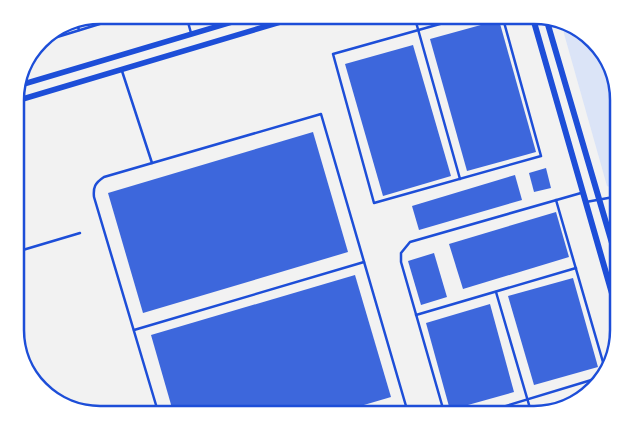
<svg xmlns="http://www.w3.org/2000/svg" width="634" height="430" font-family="'Open Sans',sans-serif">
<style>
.green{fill:#dbe4f7}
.building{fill:#3d67dc}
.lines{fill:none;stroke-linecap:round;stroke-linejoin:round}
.service{stroke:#1d4ed8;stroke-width:2.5}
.tertiary{stroke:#1d4ed8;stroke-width:5.5}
.secondary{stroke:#1d4ed8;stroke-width:6}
.rim{fill:none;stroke:#1d4ed8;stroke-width:2.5}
</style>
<rect width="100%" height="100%" fill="#f2f2f2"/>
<g class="green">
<polygon points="561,23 585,32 608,58 619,95 619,187 612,188 607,186"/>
<polygon points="619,201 619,242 610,211 611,205"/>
</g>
<g class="building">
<polygon points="499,20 536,152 467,171 430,39"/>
<polygon points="413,45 451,176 383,196 345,64"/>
<polygon points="313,132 348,252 143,313 108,193"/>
<polygon points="546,168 551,188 534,192 529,173"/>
<polygon points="515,175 522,200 419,230 412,206"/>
<polygon points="556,212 569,257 463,289 449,244"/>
<polygon points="434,253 447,297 421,305 408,261"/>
<polygon points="355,275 391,397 330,415 174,415 151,335"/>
<polygon points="573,278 598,367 534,385 508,296"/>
<polygon points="490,304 514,392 450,410 426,323"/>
</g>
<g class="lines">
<g class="service">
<polyline points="186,15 191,33"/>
<polyline points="414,15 460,179"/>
<polyline points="472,15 333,54 374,203 541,156 502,15"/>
<polyline points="77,24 79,30"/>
<polyline points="41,42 129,15"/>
<polyline points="122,71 152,163"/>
<polyline points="586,202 619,196"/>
<polyline points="16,252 80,233"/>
<polyline points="496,292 532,415"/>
<polyline points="416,315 576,268"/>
<polyline points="134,330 364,262"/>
<path d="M159,415L94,197C93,187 95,183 104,177L321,114L406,406L377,415"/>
<polyline points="447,415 444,412 401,262 401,253 410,242 581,193"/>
<polyline points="476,415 598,378 603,375 605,369 556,200"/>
</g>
<g class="tertiary">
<polyline points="17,86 256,15"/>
<polyline points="16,101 304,15"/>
</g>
<g class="secondary">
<polyline points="532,15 619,318"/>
<polyline points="546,18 619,267"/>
</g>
</g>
<path d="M0 0H634V430H0ZM100 24H534A76 76 0 0 1 610 100V330A76 76 0 0 1 534 406H100A76 76 0 0 1 24 330V100A76 76 0 0 1 100 24Z" fill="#fff" fill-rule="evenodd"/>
<path class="rim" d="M100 24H534A76 76 0 0 1 610 100V330A76 76 0 0 1 534 406H100A76 76 0 0 1 24 330V100A76 76 0 0 1 100 24Z"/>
</svg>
